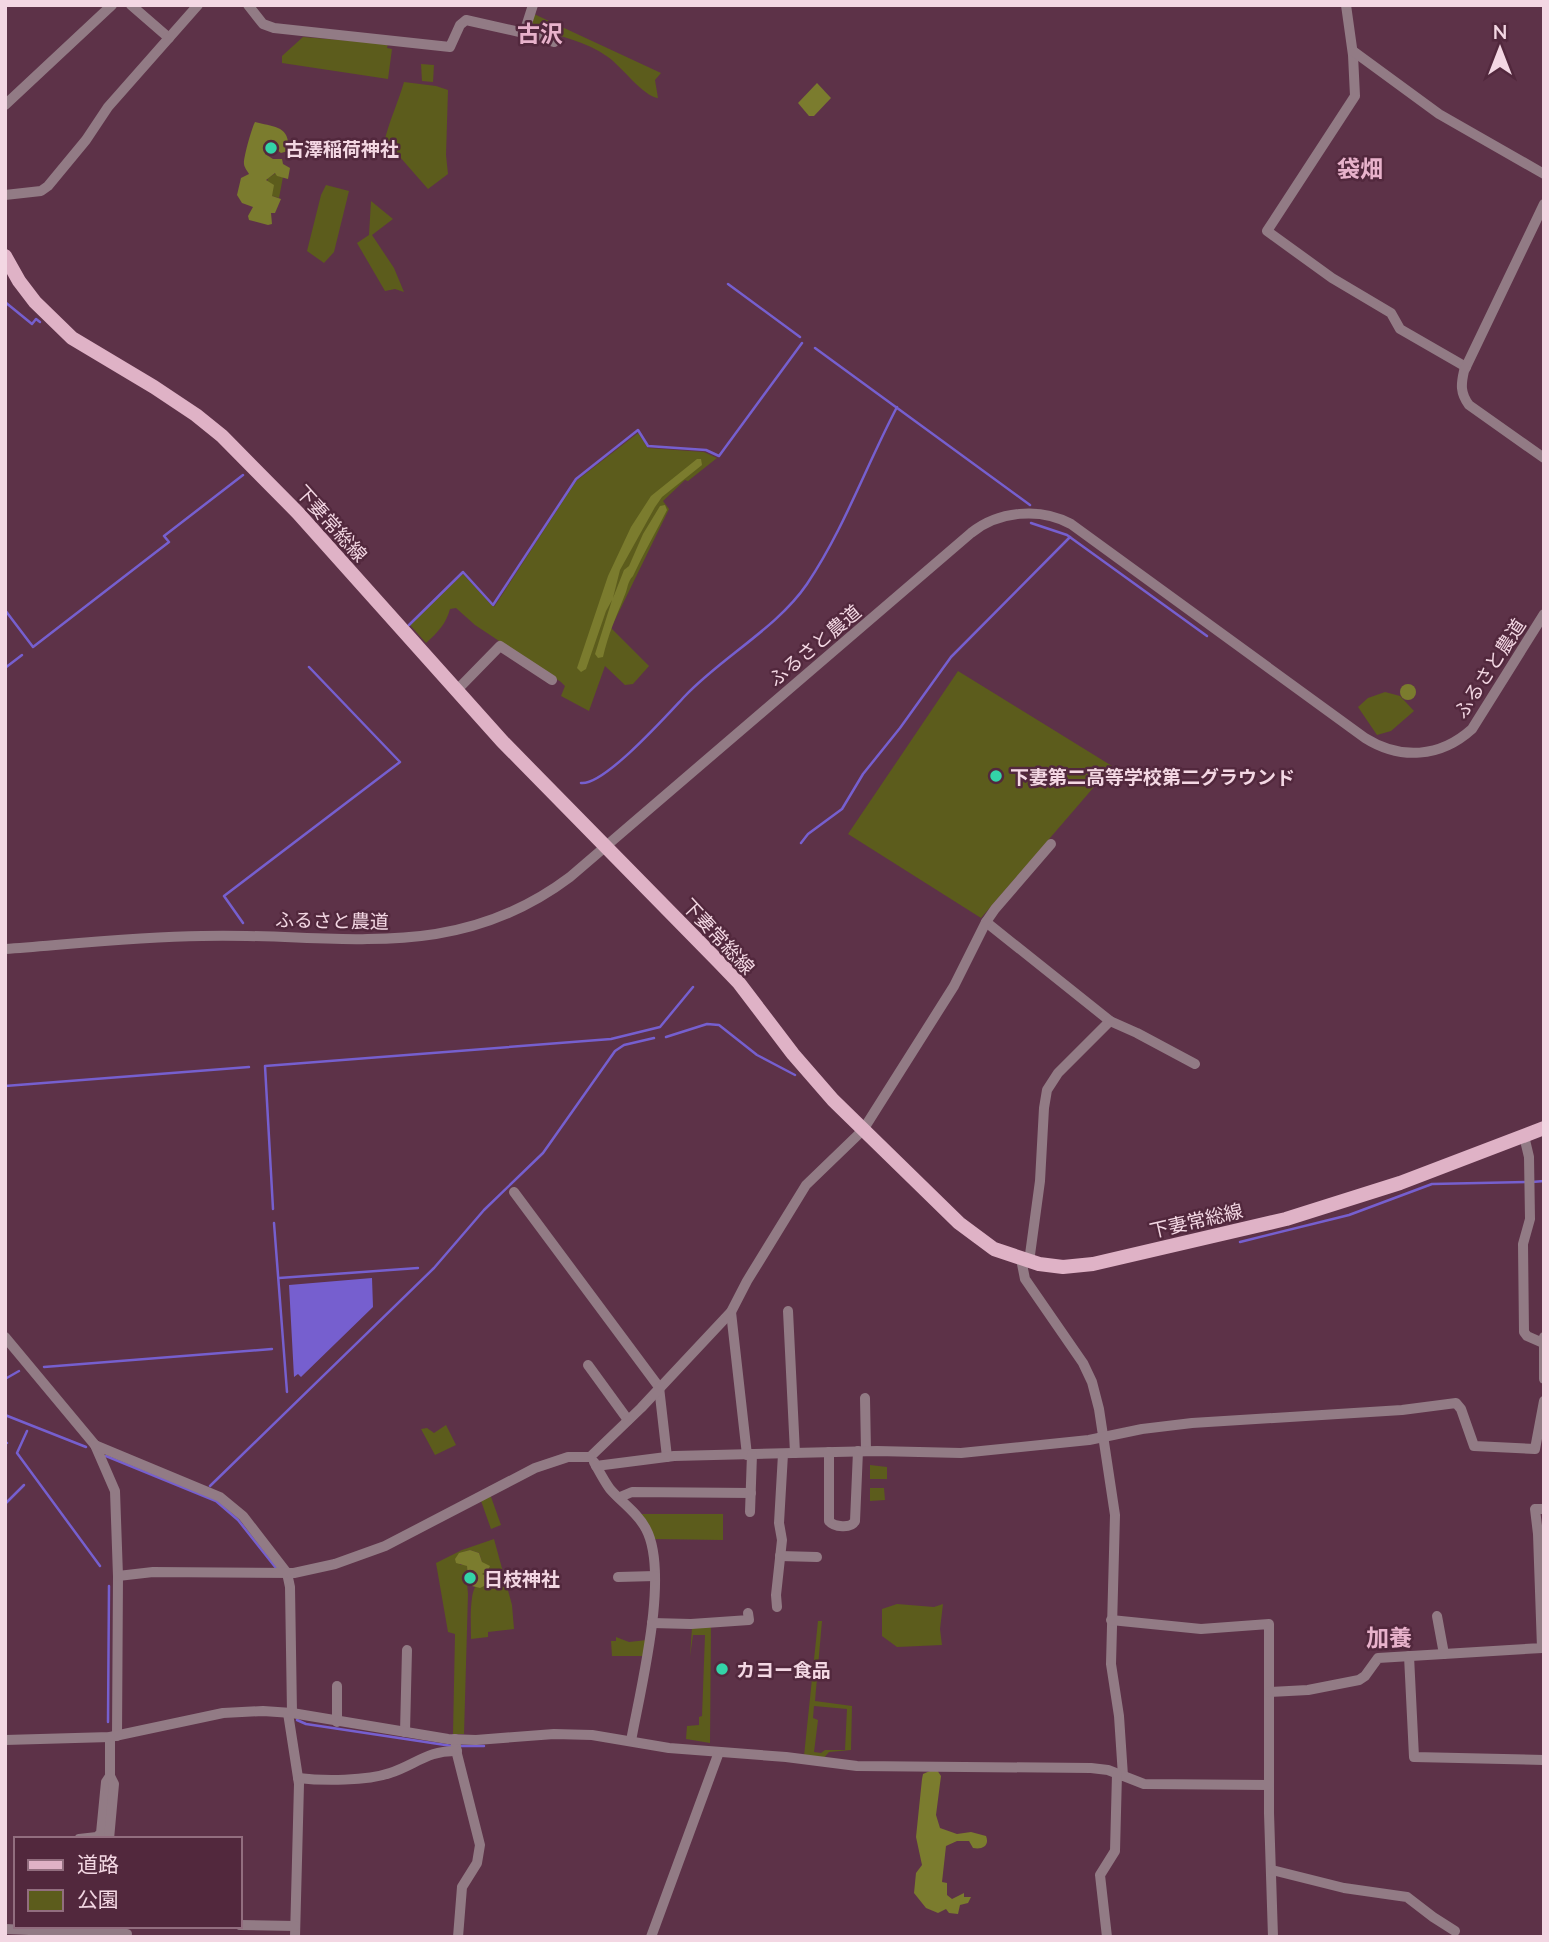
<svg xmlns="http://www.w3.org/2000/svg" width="1549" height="1942" font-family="Lato,'Noto Sans JP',sans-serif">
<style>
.green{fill:#5c5c1c;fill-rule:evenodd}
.forest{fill:#7b7c2e}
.water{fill:#765fcf}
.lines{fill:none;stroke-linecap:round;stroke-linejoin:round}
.stream{stroke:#765fcf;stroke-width:2.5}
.minor{stroke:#927b85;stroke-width:10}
.major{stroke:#dfb2c6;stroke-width:14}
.poi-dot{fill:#33d4a8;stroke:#52283d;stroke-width:2.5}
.labels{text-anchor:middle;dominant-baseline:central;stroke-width:5;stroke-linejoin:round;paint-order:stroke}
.poi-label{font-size:19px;font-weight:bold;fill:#f3d7e3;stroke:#52283d;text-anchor:start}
.street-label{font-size:19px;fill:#f3d7e3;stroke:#52283d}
.quarter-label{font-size:23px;font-weight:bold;fill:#e8b2cb;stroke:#52283d}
</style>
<rect width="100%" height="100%" fill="#5d3248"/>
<g class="green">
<path d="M534,14L661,73L655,80L658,98C644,97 622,67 608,57C586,41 561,37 536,28L531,22Z"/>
<polygon points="303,37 388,44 387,48 392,49 388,79 282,63 282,56"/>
<polygon points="421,64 434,65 433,82 422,81"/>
<path d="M404,82L436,86L448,90L446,155L448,174L428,189L392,148L384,143C389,121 398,103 404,82Z"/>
<polygon points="276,173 280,177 283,177 279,198 272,196 267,183 268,178"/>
<polygon points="326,185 349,191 334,252 324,263 307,251 321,195"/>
<polygon points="371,201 393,219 372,235 394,268 404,292 395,289 385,291 357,243 369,235"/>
<path d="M638,433L648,448L704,452L717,458L688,481L685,480L663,501L669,509L611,628L649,666L633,684L625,685L605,666L589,711L561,696L565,686L561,682L475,625L456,608L450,609C446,624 438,632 426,643L410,625L463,574L494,607L576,481Z"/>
<polygon points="958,671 1112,766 981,918 848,834"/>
<polygon points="1385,692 1400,696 1414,711 1391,731 1377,735 1358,707 1368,698"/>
<polygon points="446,1425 456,1445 435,1455 421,1429 427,1428 434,1433"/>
<polygon points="870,1465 887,1467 887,1479 870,1479"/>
<polygon points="870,1488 884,1488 885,1500 870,1501"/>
<polygon points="490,1494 501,1525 491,1529 480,1498"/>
<polygon points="637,1514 723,1514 723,1540 652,1539"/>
<path d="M494,1539L512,1605L514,1629L488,1632V1637L471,1639C471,1625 470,1611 472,1598C475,1576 490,1582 479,1553L470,1550L463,1552L460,1565L466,1564L468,1568L466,1573L468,1594L464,1734H453L455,1634L448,1632L436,1563L462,1550Z"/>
<polygon points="897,1604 934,1607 943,1604 940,1629 942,1645 897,1647 882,1636 882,1609"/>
<path d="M818,1621H822L815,1701L852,1706L851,1750L829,1752L823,1759L804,1756ZM814,1706L847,1709L845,1750H825L821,1753L814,1752L818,1720L813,1718Z"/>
<polygon points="711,1626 710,1743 686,1739 687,1726 699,1725 699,1717 702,1716 705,1635 693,1635 690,1657 692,1628"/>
<polygon points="616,1637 629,1642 647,1640 644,1656 612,1656 611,1641 616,1641"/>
</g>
<g class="forest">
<polygon points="817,83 831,98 814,116 809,116 798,103"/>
<path d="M255,122C273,127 291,125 288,151L281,153L277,150V146L265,145V154L273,159H282L283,164L290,168L288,179L277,176L275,173L266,180L274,185L272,196L281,199L275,213H271L272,224L268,225L249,220L248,216L253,207L242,203L237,195L241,178L249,174C248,172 244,167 244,164C243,159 252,127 255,122Z"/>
<path d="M697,459H701L702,465L662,497L655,507L620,570L613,598L624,570L629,566L643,534L660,506L665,505L667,510C656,532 643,554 633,576C627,582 628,589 624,597C616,617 608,635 603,657L598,658L595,654L612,600L606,611L586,669L581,672L577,668L608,576L631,527L651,496Z"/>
<circle cx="1408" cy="692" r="8"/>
<polygon points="470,1550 479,1553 482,1562 490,1566 488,1570 482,1574 486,1576 486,1585 480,1588 472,1586 474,1578 468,1577 467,1566 456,1563 455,1559 459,1553"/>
<path d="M932,1770H937L941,1776L936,1815L940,1828L957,1834L971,1832L986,1836C990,1846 982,1850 973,1848L969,1841H957L946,1846L942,1882L947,1883V1895L952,1899L964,1893V1897H971L968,1903L960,1905L958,1914L949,1913L946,1909L938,1913L926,1908L914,1893L916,1873L922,1865L916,1837L922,1779L923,1774Z"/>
</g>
<polygon class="water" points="372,1278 373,1307 301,1377 298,1374 294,1377 289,1285"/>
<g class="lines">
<g class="stream">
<polyline points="728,284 800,337"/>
<polyline points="5,302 32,324 36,319 40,322"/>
<polyline points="815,348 1030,505"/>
<polyline points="1031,523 1067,535 1207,636"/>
<polyline points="5,610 33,647 169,542 164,536 243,475"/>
<polyline points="409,625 463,572 493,605 576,479 638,430 648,446 706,450 719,456 802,343"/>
<polyline points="5,668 22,655"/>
<path d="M581,783C604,786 668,714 685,696C722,657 777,628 807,584C844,529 866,466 897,407"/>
<polyline points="801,843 808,834 842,809 863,774 900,728 951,657 1070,537"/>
<polyline points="243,923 224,896 400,762 309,667"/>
<polyline points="666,1037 707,1024 719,1025 757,1055 795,1075"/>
<polyline points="5,1086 249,1067"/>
<polyline points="1532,1182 1544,1181"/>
<polyline points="273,1209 265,1066 611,1039 660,1027 693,987"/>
<polyline points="274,1223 287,1392"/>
<polyline points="1240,1242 1349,1215 1432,1184 1526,1182"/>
<polyline points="279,1278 418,1268"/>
<polyline points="44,1367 272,1349"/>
<polyline points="5,1379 19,1371"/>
<polyline points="5,1415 86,1447"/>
<polyline points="27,1431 17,1453 100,1566"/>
<polyline points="5,1444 7,1443"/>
<polyline points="106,1456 216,1501 238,1520 276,1568"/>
<polyline points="210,1486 434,1268 484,1210 543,1153 615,1051 624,1045 654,1038"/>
<polyline points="5,1504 24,1485"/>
<polyline points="297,1720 306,1724 452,1746"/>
<polyline points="108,1722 109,1586"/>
<polyline points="459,1746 484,1746"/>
</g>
<g class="minor">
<polyline points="131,5 169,38"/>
<polyline points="248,5 263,24 274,28 450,47 460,25 466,20 524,33 533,5"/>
<polyline points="1346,5 1353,55 1355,96 1267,231 1332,278 1391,313 1400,329 1466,367"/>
<polyline points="524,33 554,42"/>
<polyline points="1353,51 1439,114 1544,174"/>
<polyline points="5,105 112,5"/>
<polyline points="5,195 41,191 48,186 86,140 108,107 198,5"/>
<path d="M1544,204L1464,371C1461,384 1460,393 1469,405L1544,458"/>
<polyline points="456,691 500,646 552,680"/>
<polyline points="986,922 1110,1021 1058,1073 1047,1090 1044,1108 1040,1181 1029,1262"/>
<path d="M5,949C71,944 136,937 202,936C338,932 452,966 570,877L971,533C998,511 1040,507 1071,524L1365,738C1400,760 1440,758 1472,729L1544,614"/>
<polyline points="1110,1021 1137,1033 1195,1064"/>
<polyline points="1524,1136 1529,1157 1530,1219 1523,1244 1524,1332 1527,1336 1543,1343"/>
<polyline points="514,1192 659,1387 667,1457"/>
<polyline points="1021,1259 1025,1279 1083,1363 1092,1382 1099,1409 1115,1515 1111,1664 1119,1716 1123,1776"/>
<polyline points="788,1311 795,1453"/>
<polyline points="731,1312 747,1455"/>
<polyline points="5,1337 95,1445 115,1491 118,1576 117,1736"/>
<polyline points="1544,1337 1544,1379"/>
<polyline points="588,1365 628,1420"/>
<polyline points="865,1398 866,1451"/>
<polyline points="95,1445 220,1497 243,1516 287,1573 290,1587 292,1713"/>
<path d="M829,1452V1521C834,1527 851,1529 855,1521L858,1451"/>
<polyline points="590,1457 641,1408 731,1312 747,1281 806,1185 863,1130 954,986 986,922 995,909 1051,844"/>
<path d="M594,1462C599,1471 604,1481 610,1489C622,1503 638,1513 646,1529C670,1574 640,1691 631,1741"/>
<polyline points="596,1466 674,1456 877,1451 961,1453 1089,1440 1142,1429 1192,1423 1402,1410 1456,1403 1461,1409 1474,1446 1535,1449 1544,1401"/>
<polyline points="620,1497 632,1492 751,1493"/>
<polyline points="750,1512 752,1454"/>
<polyline points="780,1556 817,1557"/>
<polyline points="118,1576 153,1572 294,1573 335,1564 385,1546 535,1468 568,1457 590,1457"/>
<polyline points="618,1577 655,1576"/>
<polyline points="777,1607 776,1595 782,1540 779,1523 783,1454"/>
<polyline points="1437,1616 1444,1654"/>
<polyline points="1111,1620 1201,1629 1269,1624 1269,1813 1273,1937"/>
<polyline points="652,1623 691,1624 749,1620 748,1613"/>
<polyline points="1409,1656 1414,1757 1544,1760"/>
<polyline points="1269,1692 1308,1690 1359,1680 1365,1676 1378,1658 1542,1648 1538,1534 1535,1509 1544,1509"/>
<polyline points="288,1713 299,1784 295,1937"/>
<polyline points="337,1722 337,1686"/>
<polyline points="405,1732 407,1650"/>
<polyline points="455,1739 457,1754 480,1845 477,1863 462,1887 458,1937"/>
<polyline points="5,1740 110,1737 223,1713 263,1711 292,1713 448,1739 476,1740 554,1734 592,1735 669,1748 786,1757 857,1766 1091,1768 1108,1770 1144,1784 1269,1785"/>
<path d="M298,1778C323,1781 367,1781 390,1773C415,1765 428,1750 457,1751"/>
<polyline points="79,1839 97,1837 101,1833 106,1782 110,1776"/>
<polyline points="109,1839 114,1784 110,1776 110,1737"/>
<polyline points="1272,1870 1344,1888 1407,1897 1433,1917 1455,1931"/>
<polyline points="240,1925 295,1926"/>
<polyline points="5,1929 127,1934"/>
<polyline points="651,1937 719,1752"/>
<polyline points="1107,1937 1100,1875 1115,1851 1117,1774"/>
</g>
<polyline class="major" points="5,256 19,281 35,302 72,338 154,387 196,415 222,436 298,513 502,741 718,961 739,983 793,1054 833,1100 959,1223 994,1249 1039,1264 1063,1267 1093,1264 1286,1219 1400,1183 1544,1128"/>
</g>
<g class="poi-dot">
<circle cx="271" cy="148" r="7"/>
<circle cx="996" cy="776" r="7"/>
<circle cx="470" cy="1578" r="7"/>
<circle cx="722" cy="1669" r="7"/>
</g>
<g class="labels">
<g class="poi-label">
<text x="285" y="148">古澤稲荷神社</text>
<text x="1010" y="776">下妻第二高等学校第二グラウンド</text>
<text x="484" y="1578">日枝神社</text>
<text x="736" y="1669">カヨー食品</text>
</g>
<g class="street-label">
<text transform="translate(332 523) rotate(48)">下妻常総線</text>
<text transform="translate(814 645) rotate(-40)">ふるさと農道</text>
<text transform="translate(1489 668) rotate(-57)">ふるさと農道</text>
<text transform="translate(332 920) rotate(1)">ふるさと農道</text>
<text transform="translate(719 936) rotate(47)">下妻常総線</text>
<text transform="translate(1196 1220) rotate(-13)">下妻常総線</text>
</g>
<g class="quarter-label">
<text x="540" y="33">古沢</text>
<text x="1360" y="168">袋畑</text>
<text x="1389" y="1637">加養</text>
</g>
</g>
<rect width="1549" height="1942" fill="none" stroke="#f3d7e3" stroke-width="14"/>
<rect x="14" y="1837" width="228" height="91" fill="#52283d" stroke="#926e7f" stroke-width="2"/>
<rect x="28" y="1860" width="35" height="10" fill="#dfb2c6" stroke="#926e7f" stroke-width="2"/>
<text x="77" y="1872" font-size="21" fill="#f3d7e3">道路</text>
<rect x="28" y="1890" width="35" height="21" fill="#5c5c1c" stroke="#926e7f" stroke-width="2"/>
<text x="77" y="1907" font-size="21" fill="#f3d7e3">公園</text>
<g transform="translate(1500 49)" stroke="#52283d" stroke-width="5" paint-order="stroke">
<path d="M0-5L12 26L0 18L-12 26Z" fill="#f3d7e3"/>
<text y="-10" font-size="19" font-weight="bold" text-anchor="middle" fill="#f3d7e3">N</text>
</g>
</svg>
